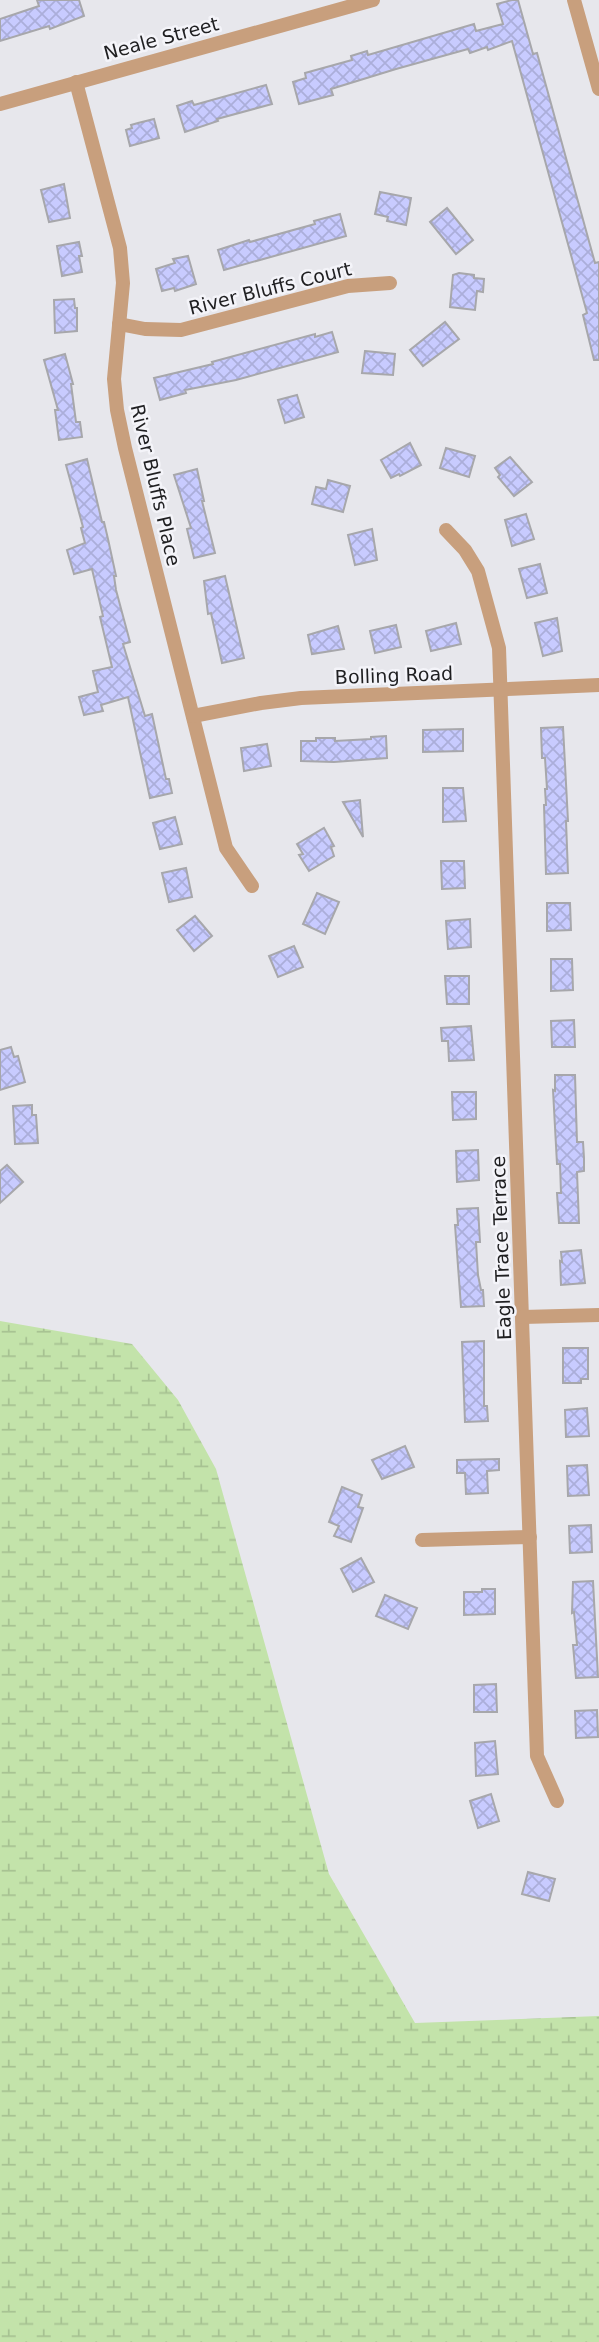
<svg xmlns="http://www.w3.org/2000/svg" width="599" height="2342" font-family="'DejaVu Sans',sans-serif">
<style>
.wetland{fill:url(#wetland-marsh)}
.building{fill:url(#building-cross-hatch);stroke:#a7a7ab;stroke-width:2}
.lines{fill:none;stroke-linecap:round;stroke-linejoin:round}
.minor{stroke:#c89f7d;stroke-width:14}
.labels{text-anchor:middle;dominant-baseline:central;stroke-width:5;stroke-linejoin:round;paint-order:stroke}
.street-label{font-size:19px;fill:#1f1f21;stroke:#f4f4f9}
</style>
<defs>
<pattern id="wetland-marsh" width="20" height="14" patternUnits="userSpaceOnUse" patternTransform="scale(1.75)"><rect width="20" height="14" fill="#c3e3aa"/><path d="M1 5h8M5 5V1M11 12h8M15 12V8" fill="none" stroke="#a7c292"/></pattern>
<pattern id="building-cross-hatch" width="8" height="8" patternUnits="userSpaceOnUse" patternTransform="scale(1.75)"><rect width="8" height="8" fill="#c8cbff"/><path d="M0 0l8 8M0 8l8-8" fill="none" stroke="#abaeda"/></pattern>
</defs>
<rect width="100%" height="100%" fill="#e7e7ec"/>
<polygon class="wetland" points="0,1321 132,1344 178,1400 216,1469 329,1874 415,2023 599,2016 599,2342 0,2342"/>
<g class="building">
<polygon points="37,0 79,0 84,16 50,29 49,26 0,41 0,19 39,6"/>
<polygon points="512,0 518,0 533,54 537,53 595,263 599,262 599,360 594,360 583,315 587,313 512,41 488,50 487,47 470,53 468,49 396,69 331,89 333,95 299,104 293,82 306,78 305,73 352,60 351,56 367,51 368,55 474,24 476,31 503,24 497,4"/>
<polygon points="266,85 272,104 217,119 218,121 185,132 177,106 192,101 194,105"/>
<polygon points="154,119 159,138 130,146 126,130 132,128 131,125 138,123"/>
<polygon points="64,184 70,218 49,222 41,190"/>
<polygon points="380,192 411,198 406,225 387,221 388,217 375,214"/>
<polygon points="447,208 473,240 456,254 430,222"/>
<polygon points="340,214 346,236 224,270 218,250 249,240 250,242 315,224 314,221"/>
<polygon points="79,242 82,256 79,256 82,272 62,276 57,246"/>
<polygon points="188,256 196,284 175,291 174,288 162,291 156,269 175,263 173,259"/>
<polygon points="459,273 474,275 474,278 484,279 483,292 477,291 475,310 450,307 453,275"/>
<polygon points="74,299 75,308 77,308 77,331 55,333 54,300"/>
<polygon points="445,322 459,339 423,366 410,350"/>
<polygon points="332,332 338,352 236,380 185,390 186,393 160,400 154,378 213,364 212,362 315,334 315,337"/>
<polygon points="365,351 395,354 393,375 362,373"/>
<polygon points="65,354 73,384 71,384 76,422 80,422 82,437 59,440 55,410 58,410 44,360"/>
<polygon points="297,395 304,417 285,423 278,400"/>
<polygon points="410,443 421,465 400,476 399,474 391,478 381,460"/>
<polygon points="446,448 475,456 469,477 440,468"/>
<polygon points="510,457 532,482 514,496 498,477 500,475 495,468"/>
<polygon points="87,459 102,522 104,522 108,539 116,576 114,576 116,590 130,642 123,644 145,716 152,714 166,779 169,779 172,793 150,798 128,697 101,705 103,711 84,715 79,697 98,692 93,671 112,667 100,617 103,616 92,569 74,574 67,550 85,543 81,528 83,527 66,465"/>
<polygon points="197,469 204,501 202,501 215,553 194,558 187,529 191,528 174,475"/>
<polygon points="328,480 350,486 343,512 312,504 316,487 326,489"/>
<polygon points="526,514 534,539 512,546 505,520"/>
<polygon points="372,529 377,560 355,565 348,535"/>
<polygon points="540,564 547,593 527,598 519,569"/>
<polygon points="225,576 244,658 222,663 211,613 208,614 204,581"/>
<polygon points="557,618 562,651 543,656 535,623"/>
<polygon points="456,623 461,644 431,651 426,631"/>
<polygon points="396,625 401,647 375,653 370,631"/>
<polygon points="338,626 344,649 312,654 308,635"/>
<polygon points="563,727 568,821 566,821 568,873 546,874 544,805 546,805 545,789 547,789 545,758 542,758 541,728"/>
<polygon points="463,729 463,751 423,752 423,730"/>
<polygon points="386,736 387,758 334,762 301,761 301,741 316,741 316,738 335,738 335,741 371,739 371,737"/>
<polygon points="267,744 271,766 244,771 241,748"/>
<polygon points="443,788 463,788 466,821 443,822"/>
<polygon points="360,800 363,837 343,802"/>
<polygon points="175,817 182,844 160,849 153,823"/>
<polygon points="324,828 334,846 331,847 334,856 309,871 299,855 303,854 297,844"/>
<polygon points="441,861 464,861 465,888 442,889"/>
<polygon points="186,868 192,897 169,902 162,873"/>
<polygon points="317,893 339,902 325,934 303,924"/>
<polygon points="547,903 570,903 571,930 547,931"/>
<polygon points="195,916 212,936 194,951 177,930"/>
<polygon points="470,919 471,947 448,949 446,921"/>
<polygon points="294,946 303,967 278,977 269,956"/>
<polygon points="551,959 572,959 573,990 551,991"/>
<polygon points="445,976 469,976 469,1004 447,1004"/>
<polygon points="574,1020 575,1047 552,1047 551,1021"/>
<polygon points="471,1026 474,1060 449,1061 448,1041 442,1041 441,1028"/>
<polygon points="11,1047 14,1057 18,1056 25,1082 0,1090 0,1050"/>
<polygon points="555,1075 575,1075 577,1142 583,1142 584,1158 584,1171 577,1172 579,1223 559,1223 557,1193 561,1193 560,1164 557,1164 553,1090 555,1091"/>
<polygon points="452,1092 476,1092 476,1119 453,1120"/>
<polygon points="32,1105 32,1115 36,1115 38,1143 15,1144 13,1106"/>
<polygon points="478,1150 479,1180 457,1182 456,1151"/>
<polygon points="7,1165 23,1182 0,1203 0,1171"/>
<polygon points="478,1208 480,1242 476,1242 478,1275 481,1290 483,1290 484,1306 461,1307 455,1225 458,1225 457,1209"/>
<polygon points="581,1250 585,1283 561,1285 560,1261 562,1262 561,1252"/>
<polygon points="484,1341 484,1406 487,1406 488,1421 465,1422 462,1342"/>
<polygon points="563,1348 588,1348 588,1379 581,1379 581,1383 563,1383"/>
<polygon points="587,1408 589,1436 566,1437 565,1410"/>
<polygon points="405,1446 414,1467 382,1479 372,1460"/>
<polygon points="499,1459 499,1470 487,1471 488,1493 466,1494 465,1473 457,1473 457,1460"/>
<polygon points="587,1465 589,1495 568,1496 567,1466"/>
<polygon points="342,1487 362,1495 358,1507 363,1508 351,1542 334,1536 339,1526 329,1522"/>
<polygon points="591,1525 592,1552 570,1553 569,1526"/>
<polygon points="361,1558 374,1582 353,1592 341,1569"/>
<polygon points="593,1581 598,1677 576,1678 573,1645 577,1645 574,1612 572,1613 573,1582"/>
<polygon points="482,1589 495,1589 495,1614 464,1615 464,1592 482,1592"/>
<polygon points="385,1595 417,1608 408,1629 376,1616"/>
<polygon points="496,1684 497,1712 474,1712 474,1685"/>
<polygon points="597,1710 598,1737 576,1738 575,1711"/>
<polygon points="495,1741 498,1774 476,1776 475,1743"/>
<polygon points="491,1794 499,1821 478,1828 470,1801"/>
<polygon points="528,1872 555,1879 549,1901 522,1894"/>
</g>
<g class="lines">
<g class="minor">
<polyline points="574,0 599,89"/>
<polyline points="76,82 120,248 123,283 114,379 117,410 125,448 226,848 252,886"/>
<polyline points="0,104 373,0"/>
<polyline points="119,324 145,329 181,330 348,286 390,283"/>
<polyline points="446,530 465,550 478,571 499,648 537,1756 557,1801"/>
<polyline points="193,716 261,703 301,698 599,685"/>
<polyline points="523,1317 599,1315"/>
<polyline points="422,1540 530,1537"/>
</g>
</g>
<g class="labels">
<g class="street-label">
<text transform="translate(161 38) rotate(-15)">Neale Street</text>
<text transform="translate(270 288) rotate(-14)">River Bluffs Court</text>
<text transform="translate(156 485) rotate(77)">River Bluffs Place</text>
<text transform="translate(394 675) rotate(-2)">Bolling Road</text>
<text transform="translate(501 1248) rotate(-92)">Eagle Trace Terrace</text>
</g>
</g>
</svg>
